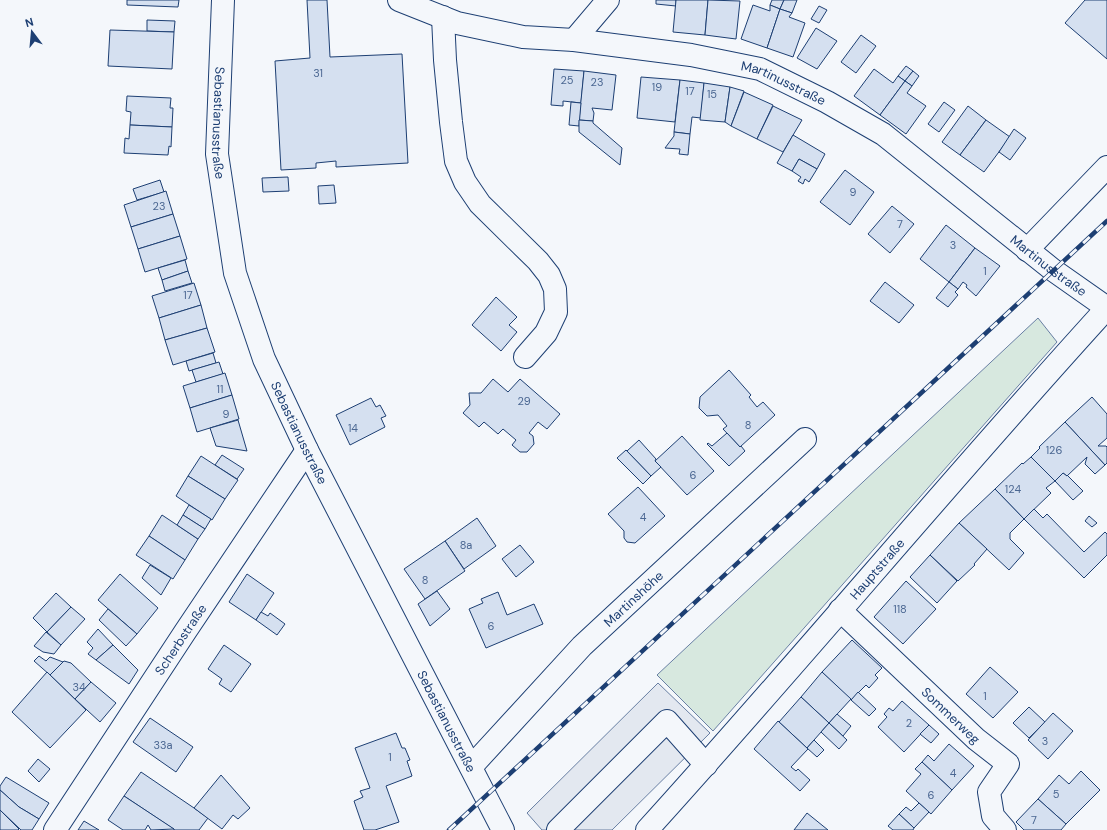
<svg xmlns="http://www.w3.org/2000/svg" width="1107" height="830" font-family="'DM Sans',sans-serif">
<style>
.green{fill:#d7e8df;stroke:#687fa3}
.parking{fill:#e3e8f0;stroke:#687fa3}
.building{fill:#d5e0f0;stroke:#1d3f73}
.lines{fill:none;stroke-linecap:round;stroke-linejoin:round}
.minor-casing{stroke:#1d3f73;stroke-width:24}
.major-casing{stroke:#1d3f73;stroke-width:24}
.minor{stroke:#f4f7fb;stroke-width:22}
.major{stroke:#f4f7fb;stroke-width:22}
.rail-casing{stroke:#1d3f73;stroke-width:4.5}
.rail{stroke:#f4f7fb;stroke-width:3;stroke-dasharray:9;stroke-linecap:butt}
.labels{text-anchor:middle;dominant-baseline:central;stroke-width:3;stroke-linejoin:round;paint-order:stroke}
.number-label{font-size:11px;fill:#4b6792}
.street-label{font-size:13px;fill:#1d3f73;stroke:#f4f7fb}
</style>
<rect width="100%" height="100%" fill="#f4f7fb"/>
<polygon class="green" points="1038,318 1057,342 713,731 657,675"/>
<polygon class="parking" points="658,683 710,733 612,830 542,830 527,813"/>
<g class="building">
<polygon points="127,0 179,0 178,7 127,5"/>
<polygon points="307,0 327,0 330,57 402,54 408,163 336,167 336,161 316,163 316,168 281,170 275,61 310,58"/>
<polygon points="656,0 676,0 676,6 656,4"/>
<polygon points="676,0 708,0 705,35 673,32"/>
<polygon points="708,0 740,1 736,39 705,35"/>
<polygon points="772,0 784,0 780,9 770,5"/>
<polygon points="784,0 797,0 792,13 780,9"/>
<polygon points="1085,0 1107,0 1107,59 1065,23"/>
<polygon points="753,5 770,11 770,5 780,9 767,48 741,39"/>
<polygon points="819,6 827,10 819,23 811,19"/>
<polygon points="780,9 792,13 789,17 805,23 793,57 767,48"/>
<polygon points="147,20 175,21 174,32 147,31"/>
<polygon points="816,28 837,41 817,69 797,58"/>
<polygon points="110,30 174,32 172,69 108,66"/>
<polygon points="861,35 876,46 856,73 841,62"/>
<polygon points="906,66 913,71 905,81 898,76"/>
<polygon points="554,69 584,71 581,103 563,101 563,106 551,105"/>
<polygon points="874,69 893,83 898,76 905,81 880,115 854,96"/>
<polygon points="584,71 616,75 612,110 592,108 594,113 593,121 579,120"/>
<polygon points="913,71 919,76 912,86 905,81"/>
<polygon points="641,77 680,80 675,122 637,118"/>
<polygon points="680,80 704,83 701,118 692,117 690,134 674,132"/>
<polygon points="905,81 912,86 907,93 926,106 906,134 880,115"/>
<polygon points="704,83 730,87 725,122 700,120"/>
<polygon points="730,87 744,91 731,126 725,122"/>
<polygon points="744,92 773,105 757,139 731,126"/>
<polygon points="127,96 171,98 170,108 173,108 172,127 130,125 131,112 126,111"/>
<polygon points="571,102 581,103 579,126 569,125"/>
<polygon points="944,102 955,110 939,132 928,124"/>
<polygon points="773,106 802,120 783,152 757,139"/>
<polygon points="968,106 986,120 960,155 942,142"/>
<polygon points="579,120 593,121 593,123 622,148 620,165 579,132"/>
<polygon points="986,120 1010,137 984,172 960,155"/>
<polygon points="130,125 172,127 171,147 169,146 168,155 124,153 125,138 129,139"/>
<polygon points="1014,129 1026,138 1010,160 999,152"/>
<polygon points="674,132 690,134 688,155 679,154 680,149 665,148 674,136"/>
<polygon points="793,135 825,154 817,169 799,159 792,171 777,163"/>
<polygon points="799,159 817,169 809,182 805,179 803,184 798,181 801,177 792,171"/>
<polygon points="845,170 874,192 850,225 820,202"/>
<polygon points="288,177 289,191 263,192 262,178"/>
<polygon points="160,180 164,192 137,200 133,189"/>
<polygon points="334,185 336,203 319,204 318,186"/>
<polygon points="166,191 173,214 131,227 124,205"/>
<polygon points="892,206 914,224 890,253 868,234"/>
<polygon points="173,214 180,236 138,249 131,227"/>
<polygon points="946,225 975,248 949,282 920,259"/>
<polygon points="180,236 187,259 145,272 138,249"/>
<polygon points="975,248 1000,266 976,296 966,287 967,285 963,282 958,289 949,282"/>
<polygon points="185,260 188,271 162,280 158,268"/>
<polygon points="188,271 192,283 165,291 162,280"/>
<polygon points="885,282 914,305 899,323 870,301"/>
<polygon points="949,282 958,289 955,292 958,295 948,307 936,298"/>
<polygon points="194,283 201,305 159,318 152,296"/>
<polygon points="496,297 517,317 509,325 517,332 501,351 472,325"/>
<polygon points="201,305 207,328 165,340 159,318"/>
<polygon points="207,328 215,352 173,365 165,340"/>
<polygon points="213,353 216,363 189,371 186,361"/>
<polygon points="219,362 223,374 196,382 192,370"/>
<polygon points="729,370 751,395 749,397 757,407 763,402 775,415 740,447 723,429 727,426 718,415 707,416 699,408 700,397"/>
<polygon points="225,373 232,395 190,408 183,386"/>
<polygon points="493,379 508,392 520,379 560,414 547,429 538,422 529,433 533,436 534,444 527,452 520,452 512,445 516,440 503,429 498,434 484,422 479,427 463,413 470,405 469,393 481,393"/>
<polygon points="232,395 239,419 197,432 190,408"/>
<polygon points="1092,397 1107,414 1107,438 1098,446 1106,446 1107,447 1107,463 1105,465 1065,422"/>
<polygon points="371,398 376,407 380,405 386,416 381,418 385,427 350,445 336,415"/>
<polygon points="238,420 247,451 216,446 210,428"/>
<polygon points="1065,422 1105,465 1095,474 1085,464 1087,457 1067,476 1063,473 1055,481 1031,457 1040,448 1039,447"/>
<polygon points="727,433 740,447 741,446 745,451 729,466 707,444 708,443 712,446"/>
<polygon points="682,436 714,471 687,495 655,461"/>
<polygon points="639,440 656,459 655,461 661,467 651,476 627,451"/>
<polygon points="626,450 651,476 643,484 617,458"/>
<polygon points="222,455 244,469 237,479 215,465"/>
<polygon points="201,456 238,480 225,499 188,476"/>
<polygon points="1031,457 1055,481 1046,488 1051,493 1024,519 995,489 1022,463 1023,464"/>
<polygon points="1063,473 1067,476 1067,475 1083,491 1073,500 1055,481"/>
<polygon points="188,476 225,499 212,520 176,496"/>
<polygon points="638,487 665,516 635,543 627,542 624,538 624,531 608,514"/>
<polygon points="995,489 1024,519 1010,533 1010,539 1024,553 1009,570 959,523"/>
<polygon points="189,505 211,519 205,529 183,515"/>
<polygon points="1034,509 1043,518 1047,514 1084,552 1105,532 1107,534 1107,555 1084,578 1024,519"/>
<polygon points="162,515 198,539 185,560 149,536"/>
<polygon points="183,515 205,529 198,539 177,525"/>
<polygon points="1089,516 1097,523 1092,527 1085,521"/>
<polygon points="477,518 496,546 464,569 445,541"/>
<polygon points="959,523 987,549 974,564 975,565 958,581 930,555"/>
<polygon points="149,536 185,560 173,579 136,555"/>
<polygon points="445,541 465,571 425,599 404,569"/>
<polygon points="520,545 534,562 516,577 502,559"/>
<polygon points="930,555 957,581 937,603 910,577"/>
<polygon points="150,565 171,578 161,595 142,578"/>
<polygon points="120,574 158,608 137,634 98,600"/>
<polygon points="247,574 274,593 256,620 229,602"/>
<polygon points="906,581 936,609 903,644 874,617"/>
<polygon points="437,591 450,609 430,626 418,604"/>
<polygon points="498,592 507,615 534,604 543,624 486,648 469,609 483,603 481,599"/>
<polygon points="56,593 71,607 47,632 33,618"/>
<polygon points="71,607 85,619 61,645 47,632"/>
<polygon points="108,609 137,634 126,646 99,620"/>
<polygon points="261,612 268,616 270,613 285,624 277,635 256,620"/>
<polygon points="98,629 113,645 96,660 88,654 93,648 87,642"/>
<polygon points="46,632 61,645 54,654 43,652 34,646"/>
<polygon points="852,640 882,668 875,675 878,678 869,688 866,685 851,700 822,672"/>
<polygon points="113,645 138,670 129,684 96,660"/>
<polygon points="224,645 251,664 231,692 219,684 222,679 208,669"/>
<polygon points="39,656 46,661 50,657 63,662 50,675 34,661"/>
<polygon points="64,661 71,663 91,682 75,699 50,675"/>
<polygon points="990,667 1018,692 993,718 966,694"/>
<polygon points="47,672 86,710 50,748 12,712"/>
<polygon points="822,672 851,699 829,723 801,697"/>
<polygon points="91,682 116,703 100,722 75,699"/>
<polygon points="858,692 876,709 869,716 851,700"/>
<polygon points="801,697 829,723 807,748 778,721 779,722"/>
<polygon points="902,701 929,725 904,752 878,727 887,717 884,714 889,708 893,711"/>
<polygon points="1029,707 1045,722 1029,738 1013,723"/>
<polygon points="1053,713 1073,731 1048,759 1028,740"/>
<polygon points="837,714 851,726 843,736 829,723"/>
<polygon points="150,718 193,747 176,772 133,742"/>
<polygon points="778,721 808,749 791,767 796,771 798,769 810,780 800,791 754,749"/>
<polygon points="829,723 847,740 839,749 821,732"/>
<polygon points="929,725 939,734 931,743 920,734"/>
<polygon points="396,733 402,748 405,748 410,760 407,761 412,776 386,786 399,822 375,830 364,830 354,801 363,797 360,791 370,788 355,748"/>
<polygon points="814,740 824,750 817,757 807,748"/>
<polygon points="949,744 974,766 952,790 922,762 928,755 934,761"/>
<polygon points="38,759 50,769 39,782 28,771"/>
<polygon points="922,762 952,790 931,814 906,791 921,774 915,769"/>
<polygon points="1081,771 1100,790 1066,824 1038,799 1059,775 1069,784"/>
<polygon points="141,772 194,808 208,818 199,830 175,830 124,796"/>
<polygon points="221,775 250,808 238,819 233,815 222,829 194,808"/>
<polygon points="6,777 49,803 39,819 19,807 0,790 0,786"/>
<polygon points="0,790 19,807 39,819 32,830 21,830 0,810"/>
<polygon points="124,796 174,829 151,830 148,825 145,830 123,830 108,820"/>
<polygon points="1038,799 1066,824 1061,830 1024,830 1016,822"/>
<polygon points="919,803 929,812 914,828 899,814 906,807 911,811"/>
<polygon points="0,810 19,829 18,830 0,830"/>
<polygon points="807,813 828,830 794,830"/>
<polygon points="899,814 914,828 913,830 893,830 888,826"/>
<polygon points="84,821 99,830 78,830"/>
</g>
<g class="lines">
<defs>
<g id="minor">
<path id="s1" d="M399,0L457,23L523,37L574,40L691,55L760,69L827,102L883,134L1053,270L1107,308"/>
<polyline points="443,17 445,60 451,122 456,161 465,182 480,204 538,261 549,275 555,289 556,312 546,333 525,357"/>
<polyline points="574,40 608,0"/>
<polyline points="1027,250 1107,167"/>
<path id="s2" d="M840,610L976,739L1008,764L989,792L993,816L1005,830"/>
<path id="s3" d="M471,767L582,646L805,439"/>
<path id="s4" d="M55,830L185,632L307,450"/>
<polyline points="558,830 667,721 706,765"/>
<path id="s5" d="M647,830C803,658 951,479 1107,308"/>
</g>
<g id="major">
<path id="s6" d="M223,0L217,154L235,273L264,359L307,450L503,830"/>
</g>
</defs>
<use href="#minor" class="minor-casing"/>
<use href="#major" class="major-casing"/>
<use href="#minor" class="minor"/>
<use href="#major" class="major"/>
<defs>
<polyline id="rail" points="449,830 1107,221"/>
</defs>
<use href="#rail" class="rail-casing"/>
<use href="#rail" class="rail"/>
</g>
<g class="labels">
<g class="number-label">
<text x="318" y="73">31</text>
<text x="567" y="80">25</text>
<text x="597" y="82">23</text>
<text x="657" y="87">19</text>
<text x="690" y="91">17</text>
<text x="712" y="94">15</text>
<text x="853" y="192">9</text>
<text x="159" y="206">23</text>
<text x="900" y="224">7</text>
<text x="953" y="245">3</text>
<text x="985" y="271">1</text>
<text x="188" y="295">17</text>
<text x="220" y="389">11</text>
<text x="524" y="401">29</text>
<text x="226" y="414">9</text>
<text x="748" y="425">8</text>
<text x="353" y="428">14</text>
<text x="1054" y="450">126</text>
<text x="693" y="475">6</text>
<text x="1013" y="489">124</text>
<text x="643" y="517">4</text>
<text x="466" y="545">8a</text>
<text x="425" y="580">8</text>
<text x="900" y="609">118</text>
<text x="491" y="626">6</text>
<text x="79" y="687">34</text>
<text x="985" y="696">1</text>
<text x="909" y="723">2</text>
<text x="1045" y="741">3</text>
<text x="163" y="745">33a</text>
<text x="390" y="757">1</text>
<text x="953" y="773">4</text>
<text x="1056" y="794">5</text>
<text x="931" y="795">6</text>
<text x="1034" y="820">7</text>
</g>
<g class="street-label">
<text stroke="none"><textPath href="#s1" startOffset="396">Martinusstraße</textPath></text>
<text stroke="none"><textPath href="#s6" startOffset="123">Sebastianusstraße</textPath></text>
<text stroke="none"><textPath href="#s1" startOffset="720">Martinusstraße</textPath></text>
<text stroke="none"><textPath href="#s6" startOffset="447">Sebastianusstraße</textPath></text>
<text stroke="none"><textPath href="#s5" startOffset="348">Hauptstraße</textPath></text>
<text stroke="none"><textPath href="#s3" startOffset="234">Martinshöhe</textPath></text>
<text stroke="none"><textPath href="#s4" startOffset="228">Scherbstraße</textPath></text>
<text stroke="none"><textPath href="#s2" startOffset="153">Sommerweg</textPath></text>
<text stroke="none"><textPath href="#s6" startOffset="771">Sebastianusstraße</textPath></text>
</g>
</g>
<g transform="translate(32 32) rotate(344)" stroke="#f4f7fb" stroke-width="3" paint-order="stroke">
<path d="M0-3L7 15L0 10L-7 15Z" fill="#1d3f73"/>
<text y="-6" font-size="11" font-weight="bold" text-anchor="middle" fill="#1d3f73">N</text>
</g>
</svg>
